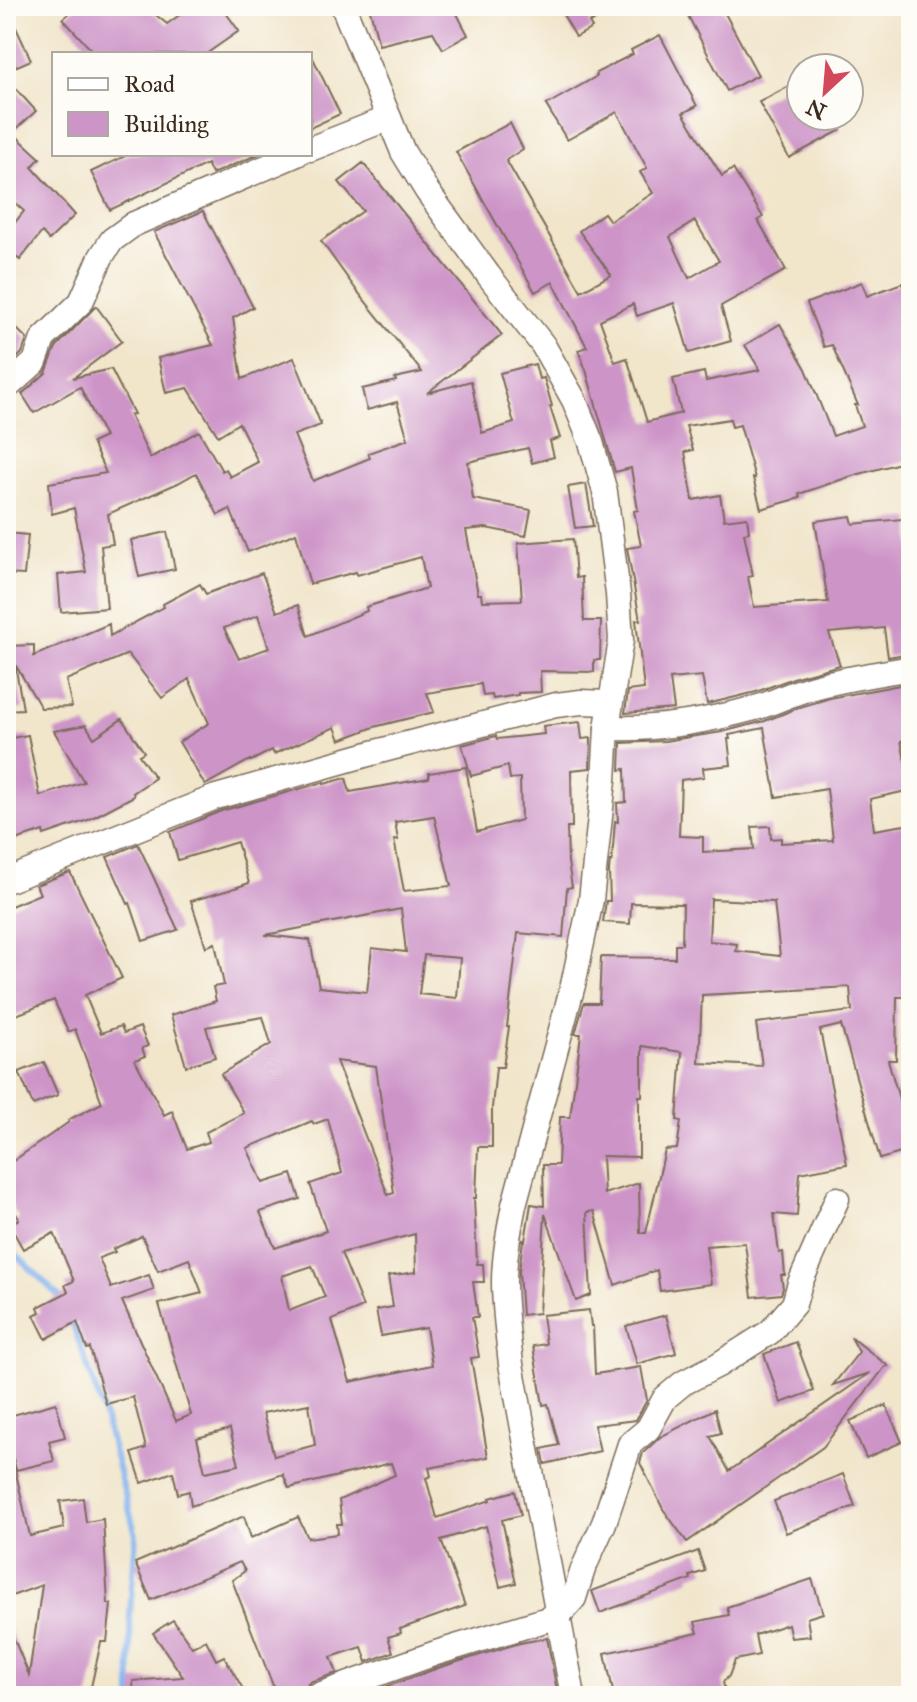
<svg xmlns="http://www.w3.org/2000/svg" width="917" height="1702" font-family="'IM FELL Great Primer',serif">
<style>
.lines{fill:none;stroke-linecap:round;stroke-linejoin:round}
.stream{stroke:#83b2ed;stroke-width:6}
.building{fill:#cd94c8;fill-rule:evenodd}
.street-casing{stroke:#7b6b5a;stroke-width:27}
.street{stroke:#fff;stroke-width:24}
</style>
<rect width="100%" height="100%" fill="#fdfcf7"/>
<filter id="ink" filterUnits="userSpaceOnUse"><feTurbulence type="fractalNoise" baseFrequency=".0125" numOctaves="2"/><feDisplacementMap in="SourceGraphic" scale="16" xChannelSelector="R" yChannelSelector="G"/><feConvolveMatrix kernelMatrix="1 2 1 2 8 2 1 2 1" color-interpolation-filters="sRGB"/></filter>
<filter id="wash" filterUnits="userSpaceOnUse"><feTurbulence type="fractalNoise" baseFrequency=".006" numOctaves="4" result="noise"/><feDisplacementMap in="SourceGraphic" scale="32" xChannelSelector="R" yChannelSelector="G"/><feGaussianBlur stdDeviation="1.8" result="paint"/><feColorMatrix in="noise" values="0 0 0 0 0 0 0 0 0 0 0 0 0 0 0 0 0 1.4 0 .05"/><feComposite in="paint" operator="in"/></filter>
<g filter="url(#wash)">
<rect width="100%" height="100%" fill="#f1e5ca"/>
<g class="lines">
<g class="stream">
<polyline points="6,1245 64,1301"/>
<polyline points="71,1319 101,1405 136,1535 130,1613 131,1696"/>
</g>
</g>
<g id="blocks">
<g class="building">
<polygon points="6,6 31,60 6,71"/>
<polygon points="77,6 145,6 167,24 192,6 221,6 239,31 206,54 95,54 63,19"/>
<polygon points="369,6 453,6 468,35 443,49 433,32 379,45"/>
<polygon points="558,6 622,6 589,23 592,28 576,37"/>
<polygon points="683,6 721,6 758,75 727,91"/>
<path d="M660,35L697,106L683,113L722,176L733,169L763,217L758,220L786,270L721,306L731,341L689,353L674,303L637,316L633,304L600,320L615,362L627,358L647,422L681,413L673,379L704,372L706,381L760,370L745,345L780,324L806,369L833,436L862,426L855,405H858L832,345L824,347L807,303L862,282L867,296L902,283L911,307V460L852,476L799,494L800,498L761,509L753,478H755L740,425L732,427L730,419L686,426L693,450L685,452L693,500L720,495L724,520L747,517L749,532L744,533L753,576L748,577L754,607L828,602L815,521L851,516L853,524L911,518V653L888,657L884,628L829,633L840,665L796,677L756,692L707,704L702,676L670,679L674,709L625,713L628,691L644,689L636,620H640L627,548L641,546L634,511L638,510L631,468L615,472L586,370L578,350L587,347L553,282L535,292L456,152L510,123L523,149L506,160L581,291L611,275L579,231L604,213L610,221L653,193L640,172L647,168L617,112L567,140L546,105L597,76L596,73L633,54L631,50ZM695,221L719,261L689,278L670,237Z"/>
<polygon points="310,52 340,114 310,128"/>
<polygon points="6,78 36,111 13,132 6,124"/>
<polygon points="801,80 801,116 833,116 841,130 789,158 759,102"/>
<polygon points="14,134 40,158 32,167 75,215 49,240 42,232 20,260 6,249 6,234 24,211 6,195 6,143"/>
<polygon points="129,154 259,154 212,174 207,164 110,210 91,172"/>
<path d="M363,163L502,335L427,393L471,381L482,433L514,423L500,373L535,364L539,379L544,378L552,406L550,407L560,438L550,441L554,457L532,463L528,448L468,462L473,499L531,510L526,536L486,528L466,530L478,594H481L482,601L522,600L518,543L573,539L576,578L582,577L584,621H601L600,660H594V672L540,671L541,692L518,693V695L493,699L492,695L483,696L481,684L427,693L434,712L374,727L340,740L335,727L274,754L272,750L251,761L250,760L205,785L179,742L209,723L189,679L162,698L128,654L66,680L72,707L41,708L15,664L23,709L6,710V662L13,661L6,646L34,645V656L109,624L110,636L164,607L163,604L200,584L206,594L262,573L277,612L298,605L308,636L367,611L366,607L427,588L421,557L357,575L356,572L310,584L296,533L248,552L230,509L218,515L196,473L178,483L108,514L113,544L101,546L107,608L61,612L58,575L86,572L74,508L52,514L49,483L106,473L92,443L105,437L80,387L34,413L22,394L46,373L56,347L96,306L122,341L73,378L111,369L134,414L130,415L150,458L199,431L222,471L226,469L230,477L258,462L239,423L218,436L188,388L166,393L158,358L213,345L154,232L203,211L253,307L233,318L242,379L294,358L321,425L294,435L313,481L370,458L368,453L408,439L397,402L367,410L362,389L396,381L395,378L422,372L357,291L321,241L363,211L339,182ZM258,615L269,648L239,659L224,628Z"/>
<polygon points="6,318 27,339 22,353 12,363 6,357"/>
<polygon points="586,484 593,526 575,528 568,487"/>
<polygon points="167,532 175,569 139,577 131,540"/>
<polygon points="6,533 28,535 24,575 6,574"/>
<path d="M911,683V738L901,741L911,790L870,799L874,830L911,824V997H897L896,1060H888L911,1141V1150L880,1159L841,1025L820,1030L847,1164L800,1173L797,1216L774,1214L779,1253L783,1252L785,1275H781L783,1288L781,1294L752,1297L745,1243L706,1246L711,1284L660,1291L657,1270L615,1285L594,1211L587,1212L591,1295L576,1301L545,1214L539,1313L522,1315L519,1272L523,1240L525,1241L531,1204L544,1206L543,1165H558L560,1117H570L575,1081L581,1034H575L584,1003H599L601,957L675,958V944H682L683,904L631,903L630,924L603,922L606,901H610L609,871L610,861H612L615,821L618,822L617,803L626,802L625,769L620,770L621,743L665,741L722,732L765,721L800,707L830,698ZM764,728L776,797L827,789L833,840L781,843V838L771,839L770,826L752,827L754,849L703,852V837L679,836L681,780L704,777L703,768L731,765L728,739H730L729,735ZM711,899L774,902L780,956L736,951L737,944L709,941ZM850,987L852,1011L756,1023L762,1066L699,1063L702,995ZM642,1046L682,1052L677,1120L681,1121L677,1149L665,1150L646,1233H640L639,1183L604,1194L602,1156L639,1157V1096H642Z"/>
<polygon points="122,719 144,752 139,755 155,778 133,793 134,796 88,820 44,835 43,831 6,843 6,739 28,735 40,796 84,782 54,731 86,725 94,738"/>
<path d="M580,722L582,739L591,738L590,768L571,770L572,827H567L568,862L572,887L567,888L563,937L518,933L507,1027H509L503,1067H496L492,1108V1147H478L476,1198H474L477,1264H483L484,1282H473L478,1317H472L479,1357L471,1358L488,1457L429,1468L431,1476L426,1478L437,1518L491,1500L490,1498L515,1491L521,1515L502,1520L516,1583L500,1587L486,1526L441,1540L465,1606L400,1629L401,1633L388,1637L393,1652L367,1662L362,1647L331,1657L337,1673L310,1682L304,1687L301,1696H277L232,1580L245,1571L240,1562L151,1600L135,1563L244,1516L251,1538L298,1517L308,1538L338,1534L337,1524H342L339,1500L395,1475L391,1463L289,1488L283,1474L191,1506L189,1491L178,1494L173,1472L142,1483L132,1453L146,1448L133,1397L106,1404L90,1348L87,1349L77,1322L46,1339L34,1315L40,1312L38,1307L68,1292L65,1285L74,1281L54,1233L23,1249L9,1224L19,1219L6,1196V1166L69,1122L68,1120L102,1103L75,1029L68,1032L54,1000L6,1019V908L40,894L36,885L70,872L122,978L85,995L101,1033L121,1026L124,1033L140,1027L148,1046L142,1048L145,1056L135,1060L164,1115L172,1111L187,1149L209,1142L206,1132L244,1113L221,1074L271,1044L263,1017L206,1027L215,1057L186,1066L171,1015L216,1001L213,987L224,985L215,943L206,947L191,901L229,890L249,883L237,842L178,860L170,832L221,811L324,782V784L346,778L350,792L429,778V773L466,767L477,832L521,820L520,778L510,779L508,766L471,776L462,745L496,736L497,739L544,734L543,726ZM434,816L451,886L404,891L394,840H398L395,822ZM401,909L406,952L372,948L367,992L319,987L310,940L265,935ZM424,955L460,958L457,998L419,994ZM336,1061L376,1066L394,1193L388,1195ZM328,1119L342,1173L310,1184L326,1231L275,1248L260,1212L300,1199L292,1174L263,1183L247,1148L312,1121L314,1124ZM415,1234L416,1272L388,1276L393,1307L376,1310L381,1336L426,1328L432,1365L350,1382L332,1320L363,1307L341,1253ZM142,1236L158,1271L189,1259L202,1293L159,1304L191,1415L176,1421L122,1301L154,1290L149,1275L111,1288L99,1258L115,1252L113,1249ZM312,1266L325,1297L289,1311L282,1276ZM309,1404L315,1445L274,1456L263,1413ZM230,1429L239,1465L205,1472L197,1438Z"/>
<polygon points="138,844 178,930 143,941 130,903 128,904 107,857"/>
<polygon points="44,1062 58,1095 33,1105 19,1072"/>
<polygon points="589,1310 591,1326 593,1326 595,1374 641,1367 647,1400 636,1420 594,1425 600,1451 545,1464 542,1449 559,1445 548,1404 543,1405 533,1346 546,1344 542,1315"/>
<polygon points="666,1315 676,1353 637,1364 626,1326"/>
<polygon points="851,1337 888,1366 885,1367 823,1447 687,1542 663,1509 640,1463 643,1453 660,1437 715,1409 721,1433 710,1436 729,1471 870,1373 833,1385 859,1352"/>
<polygon points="796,1342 814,1391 781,1403 764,1354"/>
<polygon points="56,1403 65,1437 49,1441 54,1461 16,1470 6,1430 6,1417"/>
<polygon points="886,1405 902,1442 866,1458 850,1421"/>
<polygon points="13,1460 30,1536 64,1528 60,1501 83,1498 86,1522 103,1519 108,1604 111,1604 107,1642 101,1642 89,1696 6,1696 6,1620 29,1675 42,1585 6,1598 6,1461"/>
<polygon points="843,1474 855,1506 786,1533 774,1501"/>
<polygon points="698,1551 705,1571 690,1576 691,1579 600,1613 592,1591"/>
<polygon points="812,1579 823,1613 807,1618 810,1636 791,1638 788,1624 755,1635 759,1655 735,1660 729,1676 723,1682 726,1696 614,1696 605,1653 698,1633 695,1622 729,1615 727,1607"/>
<polygon points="173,1620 192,1647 206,1640 216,1660 224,1656 247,1696 134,1696 133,1681 183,1677 153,1633"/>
<polygon points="547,1638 558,1696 379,1696 377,1690 441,1667 520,1643"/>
</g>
</g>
</g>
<g filter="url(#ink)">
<use href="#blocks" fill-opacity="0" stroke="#7b6b5a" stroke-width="2"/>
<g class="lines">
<defs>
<g id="street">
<path d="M343,6L403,152L427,191L489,276L543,345L574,400L591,442L605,492L618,594L621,640L607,728L604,780L591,900L573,985L514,1205C509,1230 504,1256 504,1281C504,1309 508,1336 511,1364L573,1696"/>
<polyline points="310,149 389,118"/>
<polyline points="6,388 35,362 43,339 81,302 101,257 112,240 134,224 297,154"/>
<path d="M607,728C656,730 708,721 755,708C771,704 785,696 801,691C833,680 877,674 911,668"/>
<polyline points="6,881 216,797 372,753 556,705 581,702 610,703"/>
<polyline points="316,1696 436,1653 558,1616 574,1598 583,1569 604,1523 630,1444 648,1429 665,1398 683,1383 718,1365 770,1332 794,1304 800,1283 837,1199"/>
</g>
</defs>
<use href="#street" class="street-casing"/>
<use href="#street" class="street"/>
</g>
</g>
<rect width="917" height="1702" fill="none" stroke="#fdfcf7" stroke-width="32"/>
<rect x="52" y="52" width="260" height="104" fill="#fdfcf7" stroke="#afa8a0" stroke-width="2"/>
<rect x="68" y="78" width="40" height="12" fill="#ffffff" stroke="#afa8a0" stroke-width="2"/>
<text x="124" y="92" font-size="24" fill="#3b2a1e">Road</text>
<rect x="68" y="112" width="40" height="24" fill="#cd94c8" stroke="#afa8a0" stroke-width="2"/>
<text x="124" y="132" font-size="24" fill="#3b2a1e">Building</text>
<g transform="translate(825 92) rotate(206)"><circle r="38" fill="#fdfcf7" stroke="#afa8a0" stroke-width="2"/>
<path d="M0-6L14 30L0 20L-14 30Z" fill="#d1495b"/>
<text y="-12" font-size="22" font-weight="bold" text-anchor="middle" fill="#3b2a1e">N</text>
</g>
</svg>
